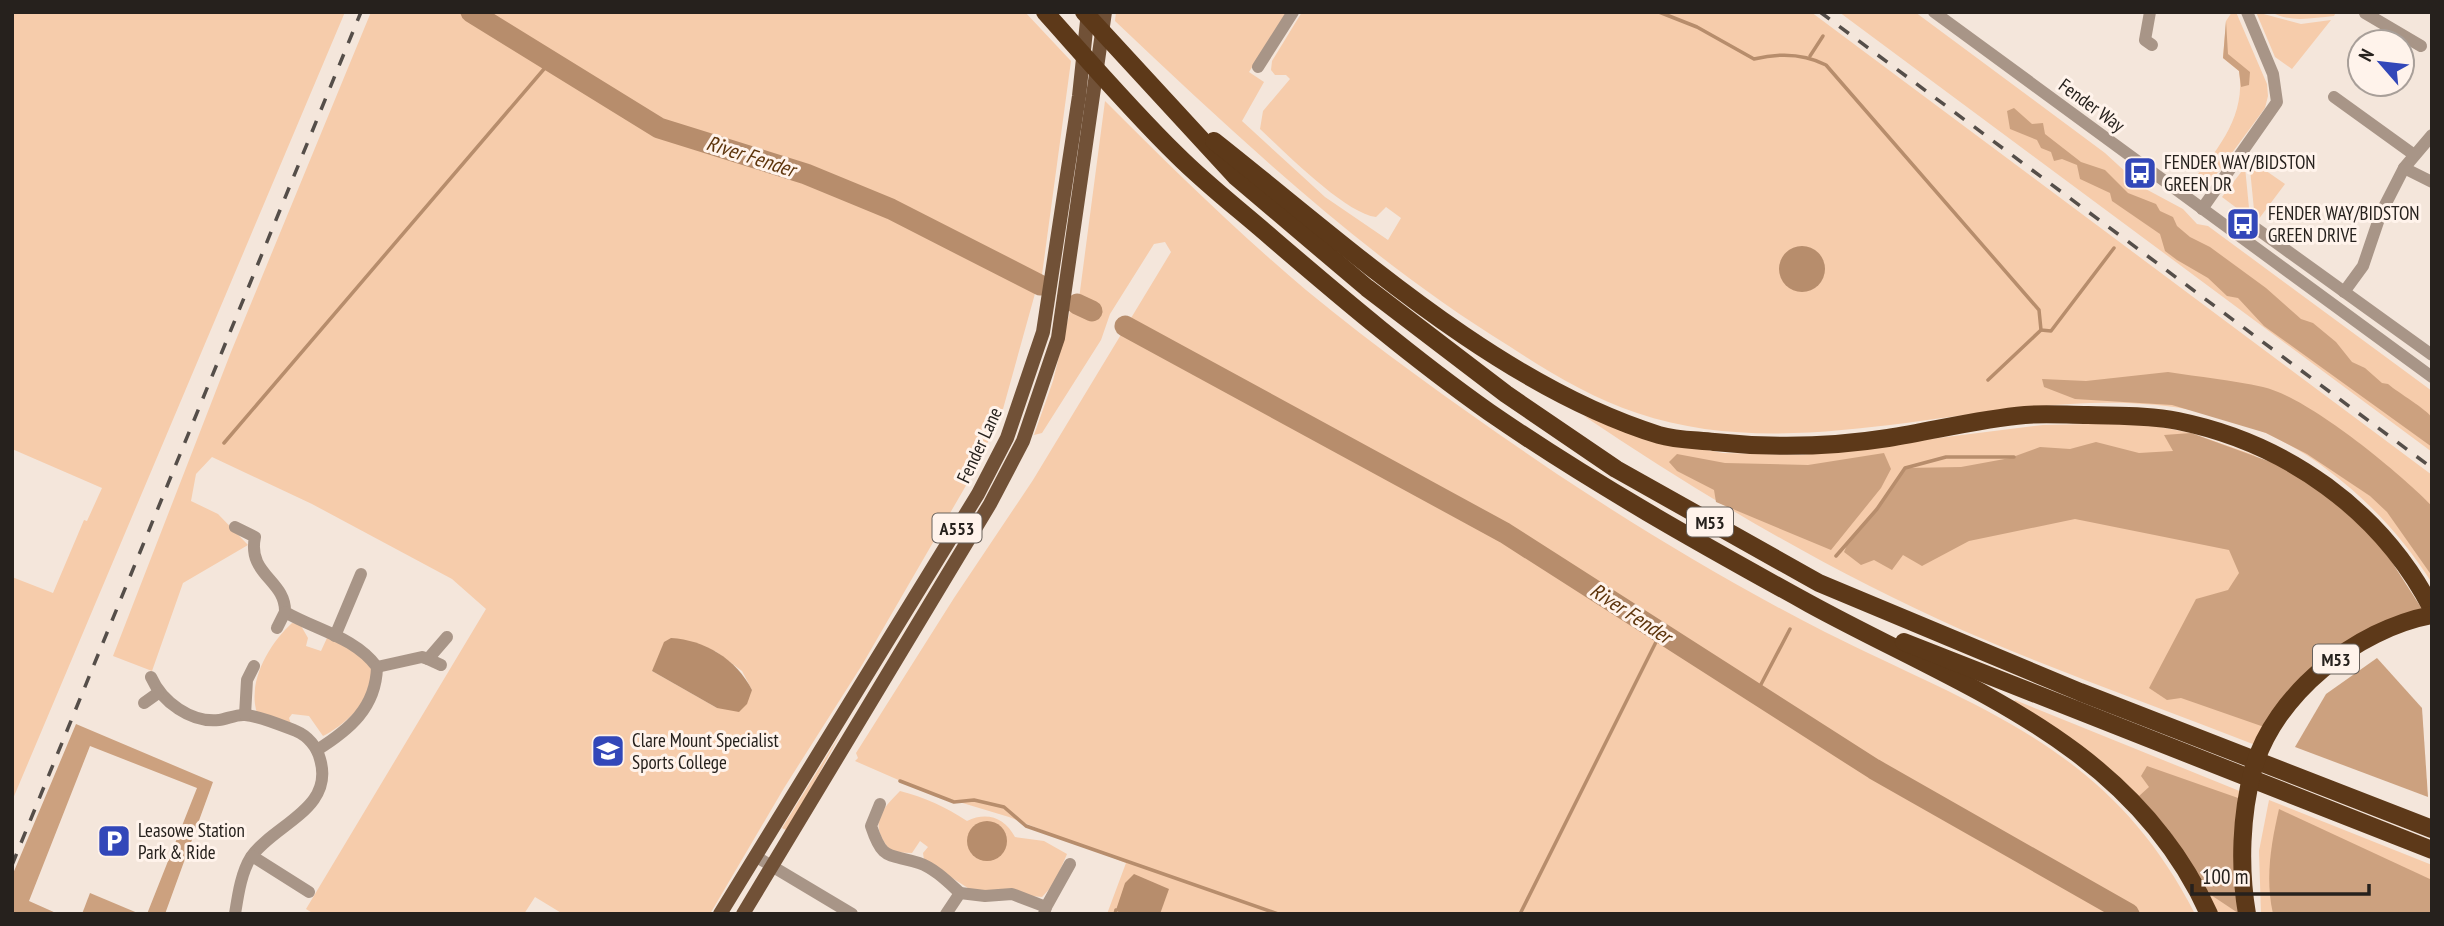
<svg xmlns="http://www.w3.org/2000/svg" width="2444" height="926" font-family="'PT Sans Narrow',sans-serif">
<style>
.green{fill:#f6ccab;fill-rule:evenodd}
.forest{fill:#cca17f}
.water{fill:#b78d6c}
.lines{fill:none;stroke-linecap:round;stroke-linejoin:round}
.stream{stroke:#b78d6c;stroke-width:3.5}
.river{stroke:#b78d6c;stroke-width:21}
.minor{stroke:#a89587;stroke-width:12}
.major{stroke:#715137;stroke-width:14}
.highway{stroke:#5d3919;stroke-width:18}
.rail{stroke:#554e49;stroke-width:3.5;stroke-dasharray:12 12;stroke-linecap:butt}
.labels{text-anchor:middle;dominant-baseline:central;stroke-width:6;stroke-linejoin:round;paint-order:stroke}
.shield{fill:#fff3eb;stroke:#67605b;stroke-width:2}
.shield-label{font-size:18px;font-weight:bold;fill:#26211d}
.street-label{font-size:19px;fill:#26211d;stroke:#fff3eb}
.poi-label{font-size:19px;fill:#26211d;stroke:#fff3eb;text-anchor:start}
.water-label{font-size:21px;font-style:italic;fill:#5d340b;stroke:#fff3eb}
</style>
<rect width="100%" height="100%" fill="#f4e6db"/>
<g class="green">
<polygon points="12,12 345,12 12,801 12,577 53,593 84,520 87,521 102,488 12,449"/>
<path d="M371,12H461L632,116L681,138L826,186L904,222L1036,290L1003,409L975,470L862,665L784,788L710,914H563L535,897L524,914H314L306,909L486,609L452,579L312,504L212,457L196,474L191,501L218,514L248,545L183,583L152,671L113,656L231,352ZM715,651L742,671L752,690L717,708L652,671Z"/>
<polygon points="478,12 1025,12 1071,61 1041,282 862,190 661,120"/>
<path d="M1116,12H1288L1249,72L1264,82L1242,121L1325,197L1388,240L1401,218L1386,207L1376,217C1345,213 1285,152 1260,129L1263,111L1290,79L1286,75H1275L1271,70L1272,61L1302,12H1811L2432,475V583C2404,539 2370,502 2329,471C2123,313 1864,490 1637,413C1592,398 1549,372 1509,346C1363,256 1239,138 1115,21Z"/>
<polygon points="1839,12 1915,12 2105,153 2142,187 2183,209 2197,224 2208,226 2432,391 2432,452"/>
<path d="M2232,12H2236L2267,84L2268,96L2265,108L2207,187L2194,179C2220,147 2246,114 2239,71L2223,58L2226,21Z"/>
<polygon points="2256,12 2301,24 2331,20 2292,69 2275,57"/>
<path d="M2271,12H2336L2334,16C2312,18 2290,23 2271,12Z"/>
<path d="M1105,101C1170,166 1236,231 1306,290C1386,356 1472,416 1557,474C1643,531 1733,585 1825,632C1981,710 2110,747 2195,914H2128L1954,810L1870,765L1563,564L1295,413L1129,325L1125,331L1440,499L1796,718L1869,768L2125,914H1107L1126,863L1009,817L926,792L855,761L858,758L856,753L954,598L1033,480L1171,252L1165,242L1154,244L1110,314L1101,340L1042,433L1034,435L1053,381L1070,311L1077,314Z"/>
<polygon points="2249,159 2285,184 2258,220 2255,220"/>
<polygon points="2245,167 2250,218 2222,197"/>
<path d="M1584,416L1660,441L1723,453L1802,455L2043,425L2139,423L2191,433L2254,455L2413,612L2340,648L2258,746C2159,707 2058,672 1962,630C1829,571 1704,497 1584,416Z"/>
<path d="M292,623L300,624L308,638L306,646L321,651L327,638C338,643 358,649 366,659C389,687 346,725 323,736L309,716L292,714L289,718L291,724L257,713C247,682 269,644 292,623Z"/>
<path d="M2015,700L2242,792L2234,868L2238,914H2217C2176,815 2103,756 2014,703Z"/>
<polygon points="841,733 788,831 782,828"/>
<path d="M900,791C924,797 946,807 967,821C987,811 1005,818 1015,837L1044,841L1067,854L1054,884L1042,897L971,890L924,860L923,853L928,847L920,841L912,853L891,852C870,825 877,814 900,791Z"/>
<polygon points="2269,800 2432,865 2432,914 2261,914 2259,851"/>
</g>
<g class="forest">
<polygon points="2226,21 2228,54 2250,72 2249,85 2241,87 2239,71 2223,58"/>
<path d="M2014,108L2032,124L2043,123L2045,134L2081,162L2105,170L2128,193L2156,204L2160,211L2173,217L2177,226L2190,237L2210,247L2266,288L2301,319L2313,323L2336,342L2352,362L2365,368L2382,383L2388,384C2397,392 2428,410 2432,418C2434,426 2432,439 2432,447L2264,326L2238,298L2227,296L2208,278L2177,260L2165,251L2160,234L2112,201L2110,193L2080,179L2077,165L2062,159L2054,161L2051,152L2041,148L2037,140L2010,129L2007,111Z"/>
<path d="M2168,372C2199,377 2232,380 2263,387C2308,397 2399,472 2432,506V576L2387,512L2370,496L2307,454L2266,433L2172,405L2075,399L2044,387L2042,379L2086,381Z"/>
<polygon points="2191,433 2290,469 2320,490 2379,542 2422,609 2376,626 2267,728 2181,698 2167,700 2149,688 2196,599 2228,590 2239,573 2229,550 2075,519 1969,541 1922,566 1903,555 1892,570 1874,560 1861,565 1844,552 1850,538 1877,509 1905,468 1961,467 2010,458 2040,447 2070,449 2096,442 2139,453 2173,451 2164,435"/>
<polygon points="1884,453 1891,469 1881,488 1831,550 1716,502 1714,490 1677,471 1669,462 1677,454 1725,463 1808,465"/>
<polygon points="2377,658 2422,708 2428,797 2295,747 2326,694"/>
<polygon points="76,724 213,782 165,914 147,914 197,788 90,746 29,901 56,913 12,914 12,876"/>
<polygon points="2147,766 2241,799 2234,868 2238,913 2208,893 2169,830 2139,796 2149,787 2141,776"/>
<path d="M2279,809L2432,880V914H2273C2265,878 2271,844 2279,809Z"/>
<polygon points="90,893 140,914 82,914"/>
</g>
<g class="water">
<circle cx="1802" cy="269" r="23"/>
<path d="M671,638C705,640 736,659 752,690L747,704L739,712L717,708L652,671L664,642Z"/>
<circle cx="987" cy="841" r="20"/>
<polygon points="1134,874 1169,889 1160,914 1121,914 1116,910 1125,883"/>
</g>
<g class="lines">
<g class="stream">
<path d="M1659,12L1697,27L1754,59C1779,53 1803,53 1826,65L2039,310L2041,330L2051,331L2114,248"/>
<polyline points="1810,56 1823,36"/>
<polyline points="1988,380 2041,330"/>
<polyline points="224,443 550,62"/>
<polyline points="1836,556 1877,509 1905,468 1946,457 2014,457"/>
<polyline points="1757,692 1790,629"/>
<polyline points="900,781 954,802 974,800 1004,807 1026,826 1278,914"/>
<polyline points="1115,914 1116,910"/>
<polyline points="1520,914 1660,634"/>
</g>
<g class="river">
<polyline points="471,12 659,128 806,174 891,209 1040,285"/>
<polyline points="1077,304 1092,311"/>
<polyline points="1125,326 1505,533 1874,769 2129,914"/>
</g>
<g class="minor">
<polyline points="1934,12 2432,377"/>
<polyline points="2150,12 2145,40 2152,45"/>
<polyline points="2365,13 2421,46"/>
<polyline points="1258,67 1293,12"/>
<polyline points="2334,97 2413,154"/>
<polyline points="2404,168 2432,182"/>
<polyline points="2202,209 2277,102 2273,74 2247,12"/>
<polyline points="2257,229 2432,355"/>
<polyline points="2344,292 2363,266 2381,213 2404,168 2432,135"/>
<path d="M235,527L255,537C247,575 286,580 285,612C316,630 355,637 377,667C376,708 349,730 317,750"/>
<polyline points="277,628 285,612"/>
<polyline points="335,636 361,574"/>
<polyline points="441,665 428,659 447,637"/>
<polyline points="377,667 422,657 428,659"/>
<path d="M151,677C162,702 191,723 219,720C227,719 237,714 245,715C260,716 283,726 296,731C308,736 317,747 320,759C335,809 274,824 251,857C241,873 238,895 235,914"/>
<polyline points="144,703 158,693"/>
<polyline points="245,715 247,680 254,666"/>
<path d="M880,804L871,826C883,862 888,853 919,863C934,868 948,882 960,893"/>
<polyline points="252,856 309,892"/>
<polyline points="755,856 852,914"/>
<polyline points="1046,907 1070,864"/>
<polyline points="946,914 960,893 985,896 1012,894 1046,907 1044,914"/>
</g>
<g class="major">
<polyline points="720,914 978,494 1007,438 1043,332 1079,96 1088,12"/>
<polyline points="743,914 990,504 1023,441 1058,338 1105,12"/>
</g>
<g class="highway">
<path d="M1045,12C1088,60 1131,110 1177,155C1207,185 1241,211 1273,239C1343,299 1414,359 1489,412C1592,483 1701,544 1810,604C1964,688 2132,743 2209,914"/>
<polyline points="1084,12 1236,177 1367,288 1506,394 1616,469 1819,583 2080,692 2432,829"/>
<path d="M1214,141C1346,245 1497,385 1659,435C1676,440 1696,440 1714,442C1771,448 1831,447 1888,438C1933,431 1979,419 2025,415C2045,413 2067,415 2088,415C2118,416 2149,415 2178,421C2286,443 2381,510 2432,609"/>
<polyline points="1904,642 2432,850"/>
<path d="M2247,914C2239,867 2241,815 2253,770C2274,694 2357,629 2432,615"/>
</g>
<g class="rail">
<polyline points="1820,12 2432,468"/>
<polyline points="12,865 361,12"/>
</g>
</g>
<defs>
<symbol id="bus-square" viewBox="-11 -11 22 22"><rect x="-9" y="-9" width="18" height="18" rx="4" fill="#3247b9" stroke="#fff3eb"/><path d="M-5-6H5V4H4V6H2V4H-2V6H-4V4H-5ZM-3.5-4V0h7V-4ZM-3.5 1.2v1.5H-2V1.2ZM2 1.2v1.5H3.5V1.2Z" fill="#fff"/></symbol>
<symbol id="school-square" viewBox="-11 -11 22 22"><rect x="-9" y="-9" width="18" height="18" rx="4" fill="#3247b9" stroke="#fff3eb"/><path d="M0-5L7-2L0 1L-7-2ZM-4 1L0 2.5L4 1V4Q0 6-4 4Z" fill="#fff"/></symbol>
<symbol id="parking-square" viewBox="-11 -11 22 22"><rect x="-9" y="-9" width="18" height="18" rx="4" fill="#3247b9" stroke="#fff3eb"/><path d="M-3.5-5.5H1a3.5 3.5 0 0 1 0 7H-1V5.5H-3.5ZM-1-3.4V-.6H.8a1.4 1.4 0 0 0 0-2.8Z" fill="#fff"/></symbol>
</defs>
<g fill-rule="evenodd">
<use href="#bus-square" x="2121" y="154" width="38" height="38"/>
<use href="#bus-square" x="2224" y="205" width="38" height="38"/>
<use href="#school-square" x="589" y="732" width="38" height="38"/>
<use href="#parking-square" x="95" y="822" width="38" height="38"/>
</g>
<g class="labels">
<g class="shield">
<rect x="1687" y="507.5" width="46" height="29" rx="5"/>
<rect x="932.5" y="513.5" width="49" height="29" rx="5"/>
<rect x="2313" y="644.5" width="46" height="29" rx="5"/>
</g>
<g class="shield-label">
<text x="1710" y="522">M53</text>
<text x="957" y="528">A553</text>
<text x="2336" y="659">M53</text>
</g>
<g class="street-label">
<text transform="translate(2092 105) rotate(36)">Fender Way</text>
<text transform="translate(979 445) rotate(-65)">Fender Lane</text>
</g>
<g class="poi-label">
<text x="2164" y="162">FENDER WAY/BIDSTON<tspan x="2164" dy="22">GREEN DR</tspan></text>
<text x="2268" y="213">FENDER WAY/BIDSTON<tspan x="2268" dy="22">GREEN DRIVE</tspan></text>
<text x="632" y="740">Clare Mount Specialist<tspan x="632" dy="22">Sports College</tspan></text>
<text x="138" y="830">Leasowe Station<tspan x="138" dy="22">Park &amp; Ride</tspan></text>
</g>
<g class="water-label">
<text transform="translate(751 156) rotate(18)">River Fender</text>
<text transform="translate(1631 613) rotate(33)">River Fender</text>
</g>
</g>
<rect width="2444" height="926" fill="none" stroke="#26211d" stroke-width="28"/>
<g transform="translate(2381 63) rotate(298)"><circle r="33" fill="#fff3eb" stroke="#a89f99" stroke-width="2"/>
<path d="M0-5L12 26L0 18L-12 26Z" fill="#3247b9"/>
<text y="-10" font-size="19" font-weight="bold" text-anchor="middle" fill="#26211d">N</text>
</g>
<path d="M2192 884v10h177v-10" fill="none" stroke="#26211d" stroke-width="3.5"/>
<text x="2202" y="884" font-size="21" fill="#26211d" stroke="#fff3eb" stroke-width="5" paint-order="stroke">100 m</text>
</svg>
